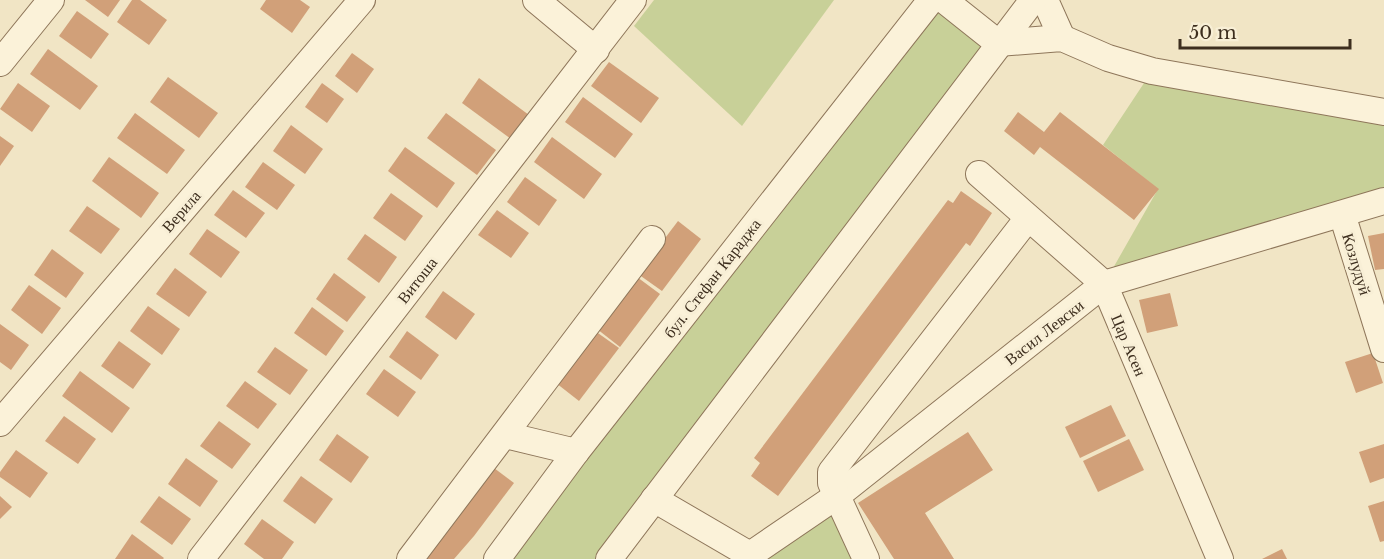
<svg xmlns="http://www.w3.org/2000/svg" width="1384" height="559" font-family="'Libre Baskerville',serif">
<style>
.green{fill:#c8d098}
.building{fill:#d1a079}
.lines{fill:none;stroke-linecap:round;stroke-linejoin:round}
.minor-casing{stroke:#8e765a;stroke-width:28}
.minor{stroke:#fbf2d9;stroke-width:26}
.labels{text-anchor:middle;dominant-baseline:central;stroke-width:6;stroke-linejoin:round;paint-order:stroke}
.street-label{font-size:16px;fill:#3d2e1e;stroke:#f8efd6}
</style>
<rect width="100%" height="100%" fill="#f1e5c5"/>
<g class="green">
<polygon points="654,0 834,0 742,126 634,26"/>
<polygon points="931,0 998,43 609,559 497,559"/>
<polygon points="1152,71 1384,112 1384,201 1104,284 1158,189 1103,145"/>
<polygon points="838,495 866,559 750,559"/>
</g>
<g class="building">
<polygon points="85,0 120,0 108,17"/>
<polygon points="132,0 140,0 167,20 149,45 117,22"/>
<polygon points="266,0 300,0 310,7 292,33 260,9"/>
<polygon points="77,11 109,34 91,59 59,36"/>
<polygon points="48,49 98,86 80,110 30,74"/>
<polygon points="352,53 374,69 357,93 335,76"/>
<polygon points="609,62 659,98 641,123 591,86"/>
<polygon points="168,77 218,113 199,138 150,102"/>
<polygon points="479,78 529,115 511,139 462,103"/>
<polygon points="18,83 50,106 32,132 0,109"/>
<polygon points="322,83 344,99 327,123 305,107"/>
<polygon points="583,97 633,134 615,158 565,122"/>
<polygon points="1018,112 1044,132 1060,112 1159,189 1134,220 1040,147 1034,155 1004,131"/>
<polygon points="135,113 185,150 167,174 117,138"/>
<polygon points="446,113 496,150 477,175 427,138"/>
<polygon points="291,125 323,149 305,174 273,151"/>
<polygon points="0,136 14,146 0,166"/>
<polygon points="552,137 602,174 584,199 534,162"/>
<polygon points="405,147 455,183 437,208 388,171"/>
<polygon points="109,157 159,193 141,218 92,181"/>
<polygon points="263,162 295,185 277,210 245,187"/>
<polygon points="525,177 557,200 539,226 507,202"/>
<polygon points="233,190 265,213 246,238 214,215"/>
<polygon points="961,191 992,213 970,246 966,243 778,496 751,476 760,463 754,458 948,200 953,203"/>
<polygon points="391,193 423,216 405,241 373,218"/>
<polygon points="87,206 120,229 101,254 69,231"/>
<polygon points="497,210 529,233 511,258 478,235"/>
<polygon points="678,221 701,239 662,291 638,274"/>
<polygon points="207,229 240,252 221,278 189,254"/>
<polygon points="1384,233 1384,269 1375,270 1368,236"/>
<polygon points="365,234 397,257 379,283 347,259"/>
<polygon points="52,249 84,273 66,298 34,275"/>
<polygon points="175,268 207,292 189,317 156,294"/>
<polygon points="334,273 366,297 347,322 316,299"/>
<polygon points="637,277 660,294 620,347 597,329"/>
<polygon points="29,285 61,308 42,334 11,310"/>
<polygon points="443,291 475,314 456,340 425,317"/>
<polygon points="1170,293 1178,326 1147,333 1139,300"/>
<polygon points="148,306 180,329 162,355 130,331"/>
<polygon points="312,307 344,331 326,356 294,333"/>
<polygon points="0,324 29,345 11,370 0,362"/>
<polygon points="407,331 439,355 421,380 389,357"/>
<polygon points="595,331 619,348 579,401 556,383"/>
<polygon points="119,341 151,364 133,389 101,366"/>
<polygon points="275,347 308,370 290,395 257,372"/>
<polygon points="1373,353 1383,383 1356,393 1345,362"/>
<polygon points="384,369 416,392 398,417 366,394"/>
<polygon points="80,371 130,408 112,433 62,396"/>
<polygon points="245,381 277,404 258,429 226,406"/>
<polygon points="1111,405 1126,436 1080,458 1065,427"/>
<polygon points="64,416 96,439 78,464 45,441"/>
<polygon points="219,421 251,444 232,469 200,446"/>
<polygon points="968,432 993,470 925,513 954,559 894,559 858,503"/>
<polygon points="337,434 369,457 351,483 319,460"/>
<polygon points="1129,439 1144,470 1098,492 1083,461"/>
<polygon points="1384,444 1384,478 1370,483 1359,452"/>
<polygon points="16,450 48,473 30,498 0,477 0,472"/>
<polygon points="186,458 218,481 200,507 168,484"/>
<polygon points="490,465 514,483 474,536 454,559 417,559"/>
<polygon points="301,476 333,499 315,524 283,501"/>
<polygon points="0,496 12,507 0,519"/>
<polygon points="159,496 191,519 172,545 140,522"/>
<polygon points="1384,501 1384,541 1380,542 1368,506"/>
<polygon points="262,519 294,542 282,559 264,559 244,544"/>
<polygon points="132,534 164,558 163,559 115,559"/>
<polygon points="1282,549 1287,559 1262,559"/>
</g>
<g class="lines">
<defs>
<g id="minor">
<polyline points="536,0 596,50"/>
<polyline points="944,0 998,43 1062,38 1108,58 1152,71 1384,112"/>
<polyline points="1045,0 1062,38"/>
<polyline points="0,63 51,0"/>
<polyline points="979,174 1104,284 1220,559"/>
<polyline points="1342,214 1384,349"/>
<polyline points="0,423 362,0"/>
<polyline points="505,435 576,452"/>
<polyline points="654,499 750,555 750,559"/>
<polyline points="750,555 838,495 1104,284 1384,201"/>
<polyline points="201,559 633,0"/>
<polyline points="410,559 652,239"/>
<polyline points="497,559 576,452 931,0"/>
<polyline points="609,559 1033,0"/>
<polyline points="866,559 831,483 831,472 1028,218"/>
</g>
</defs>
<use href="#minor" class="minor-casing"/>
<use href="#minor" class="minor"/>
</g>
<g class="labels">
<g class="street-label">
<text transform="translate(181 211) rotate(-49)">Верила</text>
<text transform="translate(1357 264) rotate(73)">Козлудуй</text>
<text transform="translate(712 278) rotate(-52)">бул. Стефан Караджа</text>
<text transform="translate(417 280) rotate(-52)">Витоша</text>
<text transform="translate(1044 332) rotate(-38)">Васил Левски</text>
<text transform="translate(1129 345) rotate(67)">Цар Асен</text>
</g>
</g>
<path d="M1180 39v9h170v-9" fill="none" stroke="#3d2e1e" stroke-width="3"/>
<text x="1189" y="39" font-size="18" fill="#3d2e1e" stroke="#f8efd6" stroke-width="4.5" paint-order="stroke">50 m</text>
</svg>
